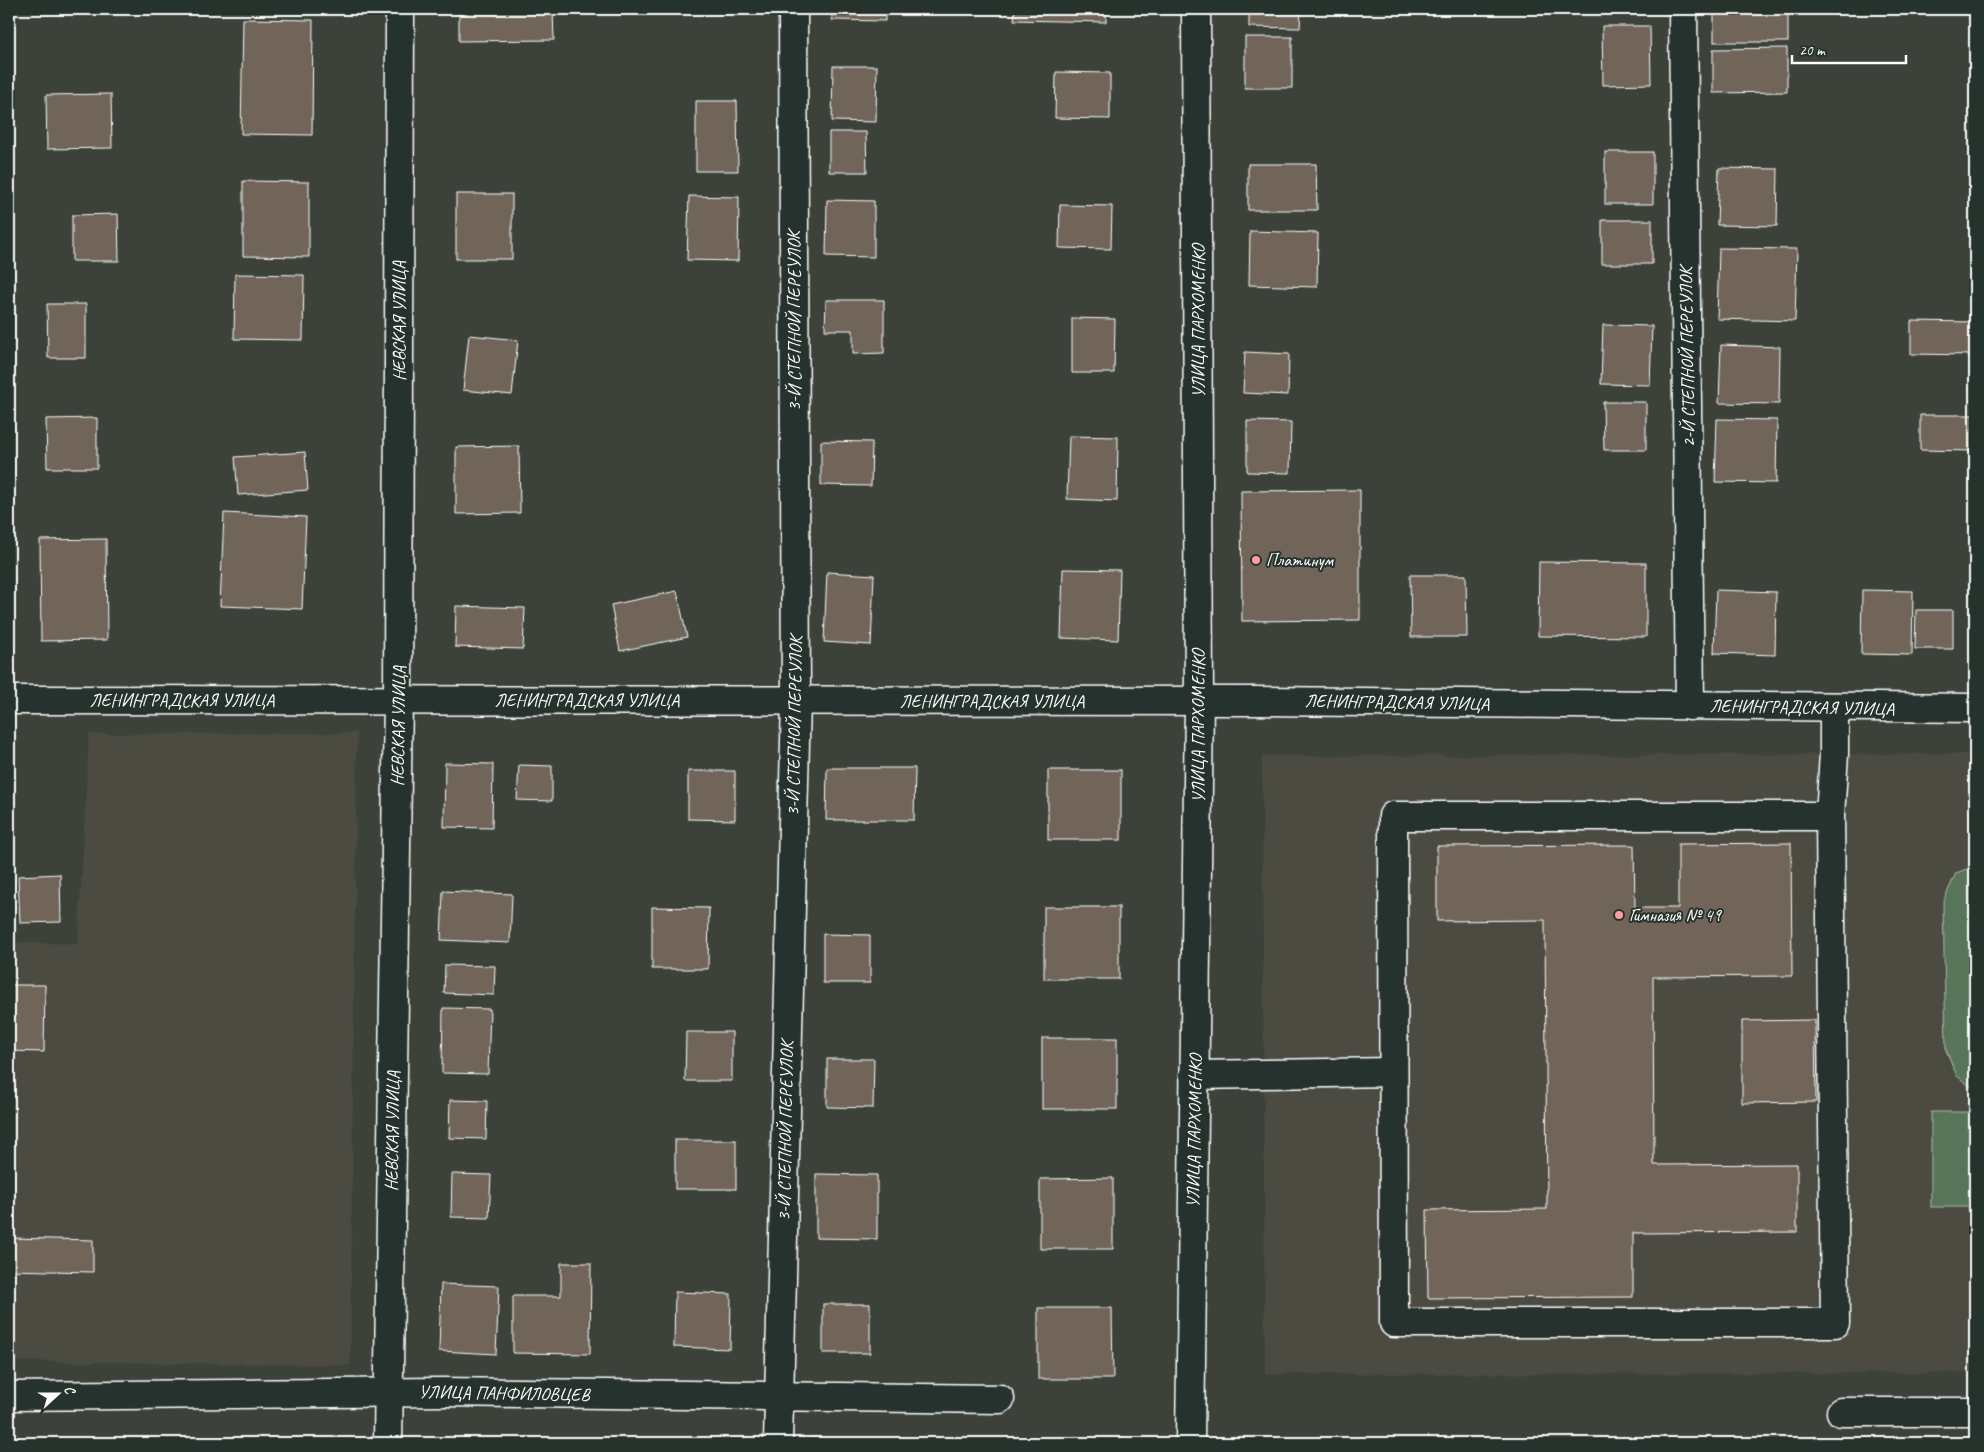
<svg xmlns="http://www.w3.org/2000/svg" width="1984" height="1452" font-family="Caveat,sans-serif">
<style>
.built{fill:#4b4c43}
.green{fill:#58745a;stroke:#acbaac}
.building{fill:#6f6558;stroke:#fff}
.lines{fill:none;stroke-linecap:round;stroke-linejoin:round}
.minor-casing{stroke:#fff;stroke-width:31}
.minor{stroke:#26332d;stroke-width:28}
.poi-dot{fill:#ff9aa2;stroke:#26332d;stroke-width:2}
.labels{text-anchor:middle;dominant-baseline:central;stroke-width:4;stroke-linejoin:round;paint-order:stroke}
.street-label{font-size:18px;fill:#fff;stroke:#26332d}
.poi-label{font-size:18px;fill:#fff;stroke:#26332d;text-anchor:start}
</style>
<rect width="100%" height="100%" fill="#3c423a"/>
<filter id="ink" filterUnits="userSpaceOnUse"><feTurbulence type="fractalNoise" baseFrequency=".02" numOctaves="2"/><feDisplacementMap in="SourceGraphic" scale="10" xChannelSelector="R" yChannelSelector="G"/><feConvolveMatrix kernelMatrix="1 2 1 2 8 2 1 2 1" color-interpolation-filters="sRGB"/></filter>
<g filter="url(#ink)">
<g class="built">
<polygon points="357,733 350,1365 9,1361 9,942 78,944 89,734"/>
<polygon points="1975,754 1975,1373 1265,1374 1262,756"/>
</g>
<g class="green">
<polygon points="1975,866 1975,1090 1957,1076 1946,1050 1943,902 1956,873"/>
<rect x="1931" y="1112" width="44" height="95"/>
</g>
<g class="building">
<polygon points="459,9 553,9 554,40 459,41"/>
<polygon points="832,9 885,9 885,21 832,20"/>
<polygon points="1015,9 1106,9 1106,22 1014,20"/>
<polygon points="1249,9 1301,9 1300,28 1249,27"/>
<rect x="1714" y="9" width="74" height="33"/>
<polygon points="243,19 313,20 312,135 241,134"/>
<polygon points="1602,26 1650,26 1651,84 1603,85"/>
<rect x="1245" y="37" width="47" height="51"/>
<polygon points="1787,48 1787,92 1713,93 1713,49"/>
<polygon points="833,66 877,66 876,122 832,121"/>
<polygon points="1056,72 1110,73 1110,119 1055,118"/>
<polygon points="111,94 112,148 47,149 46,95"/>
<polygon points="696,101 737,101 738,171 696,171"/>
<polygon points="829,132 866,132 867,172 829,172"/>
<rect x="1605" y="152" width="48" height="52"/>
<polygon points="1248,164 1316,164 1317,210 1248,210"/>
<polygon points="1719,168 1778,169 1777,226 1717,225"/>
<polygon points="243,181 309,182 309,257 243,256"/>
<rect x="456" y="194" width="56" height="65"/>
<polygon points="689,196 739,197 738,261 687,260"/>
<polygon points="827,200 874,201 874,257 826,256"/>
<polygon points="1060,205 1112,206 1111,249 1059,248"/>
<polygon points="118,214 119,261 72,261 72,215"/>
<rect x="1602" y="220" width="50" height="44"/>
<polygon points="1250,231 1318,233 1317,287 1249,285"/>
<polygon points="1719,248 1797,249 1795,321 1717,319"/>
<polygon points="235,274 304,275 303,340 234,339"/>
<polygon points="826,300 884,300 884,353 853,354 853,330 825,330"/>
<polygon points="47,304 86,304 86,358 48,358"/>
<polygon points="1072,318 1115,319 1114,373 1072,373"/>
<polygon points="1911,321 1975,322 1975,355 1911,354"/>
<polygon points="1603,325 1652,326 1650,385 1601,384"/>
<polygon points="469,335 518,340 512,395 463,390"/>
<polygon points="1721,345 1780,347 1779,404 1719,403"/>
<polygon points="1245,352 1289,354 1288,395 1243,393"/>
<polygon points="1603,402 1646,402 1646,450 1604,450"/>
<polygon points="1920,415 1975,415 1975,451 1920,450"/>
<polygon points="97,418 97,468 47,468 46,419"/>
<polygon points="1717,419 1777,420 1776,483 1715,482"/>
<polygon points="1247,421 1291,422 1290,473 1247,472"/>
<polygon points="1069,436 1118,437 1117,501 1067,499"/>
<polygon points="821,441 872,442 871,486 821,485"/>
<polygon points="519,446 520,513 456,514 456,447"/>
<polygon points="305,452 308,490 238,495 235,457"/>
<polygon points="1360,490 1360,620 1242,621 1241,491"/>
<polygon points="224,513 306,517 302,609 220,606"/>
<polygon points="106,539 107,640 41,641 40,540"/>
<polygon points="1539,562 1646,563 1646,637 1538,636"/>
<polygon points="1063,569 1120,570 1118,640 1061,638"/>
<polygon points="827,572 874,575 871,645 824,642"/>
<polygon points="1410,575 1466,575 1467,637 1411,637"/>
<polygon points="1716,590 1776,592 1775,655 1714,653"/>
<polygon points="1862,590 1913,591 1912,655 1861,654"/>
<polygon points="677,591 687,637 620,651 611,605"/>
<polygon points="456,606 525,608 523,649 455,647"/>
<polygon points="1916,610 1953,610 1953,649 1915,649"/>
<polygon points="445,763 493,764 492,828 444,827"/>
<polygon points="519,765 552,766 552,801 517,800"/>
<polygon points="827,768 915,768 914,820 826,820"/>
<rect x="1048" y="770" width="73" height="70"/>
<polygon points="688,771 735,771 735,820 688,819"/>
<polygon points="1791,843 1792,976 1653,977 1654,1165 1797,1164 1797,1232 1633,1233 1633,1297 1428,1298 1427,1210 1547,1209 1545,920 1437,921 1437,846 1634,845 1635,908 1678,908 1678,844"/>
<polygon points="60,874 61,922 20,923 18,876"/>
<polygon points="443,891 512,894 510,943 441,940"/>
<polygon points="652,907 709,908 708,969 652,969"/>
<rect x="1044" y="907" width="75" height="72"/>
<polygon points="823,934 870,935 870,983 823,983"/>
<polygon points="445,965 495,966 494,995 444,993"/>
<polygon points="9,985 45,985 44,1052 9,1051"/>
<polygon points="443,1008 490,1009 488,1074 442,1073"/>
<polygon points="1815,1020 1816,1102 1742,1103 1742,1021"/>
<polygon points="686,1032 732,1032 732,1081 685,1081"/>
<rect x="1042" y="1038" width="75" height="71"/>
<polygon points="827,1059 874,1059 873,1108 827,1107"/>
<polygon points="450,1100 487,1101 486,1139 449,1138"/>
<rect x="675" y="1140" width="61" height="49"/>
<polygon points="452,1174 491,1175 489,1218 451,1217"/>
<polygon points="816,1174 877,1175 877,1239 816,1238"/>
<polygon points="1113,1178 1113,1249 1040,1249 1040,1179"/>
<polygon points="9,1238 93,1240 93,1272 9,1270"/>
<polygon points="561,1263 591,1263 590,1354 513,1353 513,1296 561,1296"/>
<polygon points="441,1284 499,1286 496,1354 439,1351"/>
<polygon points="675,1292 731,1294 730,1349 674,1347"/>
<rect x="823" y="1304" width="47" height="49"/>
<polygon points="1038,1308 1112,1308 1113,1379 1038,1379"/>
<polygon points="811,1438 876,1442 876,1443 811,1443"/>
</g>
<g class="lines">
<defs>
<g id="minor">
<polyline points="1683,9 1690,706"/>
<polyline points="9,700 1256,701 1975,708"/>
<polyline points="1830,816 1393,816 1394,1323 1835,1323 1830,816 1834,754 1834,707"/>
<polyline points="1194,1075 1393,1072"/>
<polyline points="9,1396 443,1392 1000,1399"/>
<polyline points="1841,1412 1975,1412"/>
<polyline points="388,1443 398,699 400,9"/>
<polyline points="778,1443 796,700 793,9"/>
<polyline points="1190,1443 1199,702 1196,9"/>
</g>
</defs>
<use href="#minor" class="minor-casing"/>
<use href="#minor" class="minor"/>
</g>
</g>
<g class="poi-dot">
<circle cx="1256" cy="560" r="5"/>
<circle cx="1619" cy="915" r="5"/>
</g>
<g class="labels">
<g class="street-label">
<text transform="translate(399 321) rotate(-90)">НЕВСКАЯ УЛИЦА</text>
<text transform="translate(794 321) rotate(-90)">3-Й СТЕПНОЙ ПЕРЕУЛОК</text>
<text transform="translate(1198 321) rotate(-90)">УЛИЦА ПАРХОМЕНКО</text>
<text transform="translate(1687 357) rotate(-91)">2-Й СТЕПНОЙ ПЕРЕУЛОК</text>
<text x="182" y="700">ЛЕНИНГРАДСКАЯ УЛИЦА</text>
<text x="587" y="700">ЛЕНИНГРАДСКАЯ УЛИЦА</text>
<text x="992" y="701">ЛЕНИНГРАДСКАЯ УЛИЦА</text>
<text transform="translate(1397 702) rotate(1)">ЛЕНИНГРАДСКАЯ УЛИЦА</text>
<text transform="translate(1802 707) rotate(1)">ЛЕНИНГРАДСКАЯ УЛИЦА</text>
<text transform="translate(398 726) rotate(-89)">НЕВСКАЯ УЛИЦА</text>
<text transform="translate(794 726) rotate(-89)">3-Й СТЕПНОЙ ПЕРЕУЛОК</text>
<text transform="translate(1198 726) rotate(-90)">УЛИЦА ПАРХОМЕНКО</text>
<text transform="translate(392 1131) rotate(-89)">НЕВСКАЯ УЛИЦА</text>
<text transform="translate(785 1131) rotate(-89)">3-Й СТЕПНОЙ ПЕРЕУЛОК</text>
<text transform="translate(1194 1131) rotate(-89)">УЛИЦА ПАРХОМЕНКО</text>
<text transform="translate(504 1393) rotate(1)">УЛИЦА ПАНФИЛОВЦЕВ</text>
</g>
<g class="poi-label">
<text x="1266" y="560">Платинум</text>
<text x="1629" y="915">Гимназия № 49</text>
</g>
</g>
<rect width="1984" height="1452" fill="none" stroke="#26332d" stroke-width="30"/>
<rect x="15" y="15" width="1954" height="1422" fill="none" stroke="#fff" stroke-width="2" filter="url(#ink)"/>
<g transform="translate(58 1394) rotate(69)" stroke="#26332d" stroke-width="4" paint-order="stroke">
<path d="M0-4L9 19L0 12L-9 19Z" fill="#ffffff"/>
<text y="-8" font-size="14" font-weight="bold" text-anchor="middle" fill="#ffffff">С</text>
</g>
<path d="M1792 55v8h114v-8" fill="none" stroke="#ffffff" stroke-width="2.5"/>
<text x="1799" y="55" font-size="15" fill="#ffffff" stroke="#26332d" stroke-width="4" paint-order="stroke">20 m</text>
</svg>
